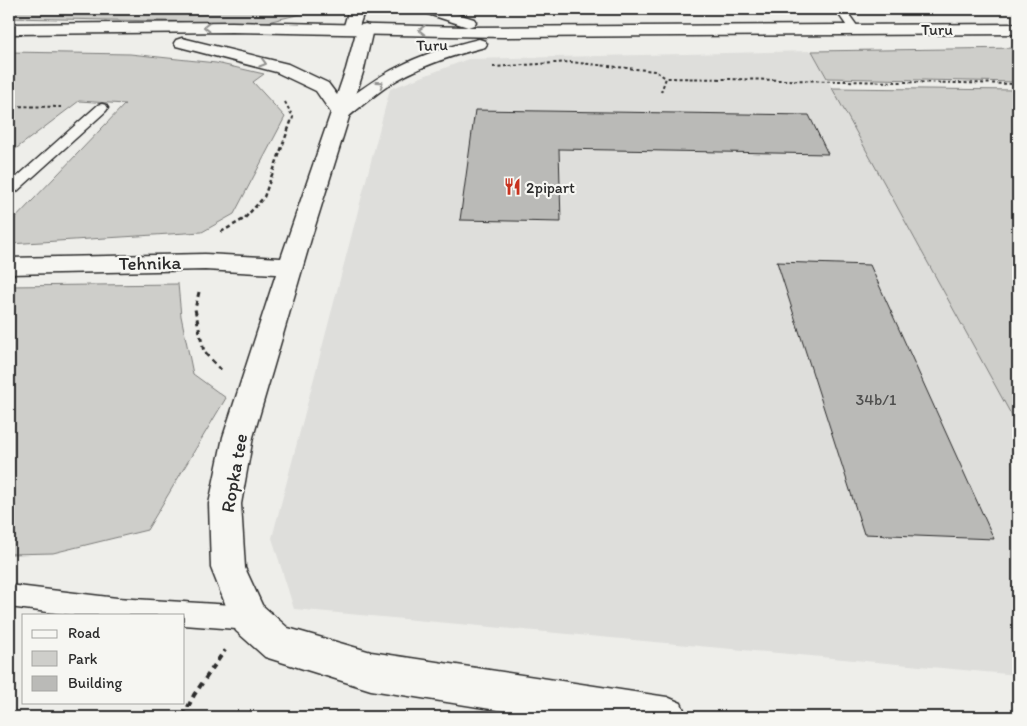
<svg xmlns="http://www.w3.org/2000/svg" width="1027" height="726" font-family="Itim,sans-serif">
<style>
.built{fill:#dededb}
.green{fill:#cececa;stroke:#7c7c7a}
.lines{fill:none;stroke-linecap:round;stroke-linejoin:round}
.stream{stroke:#757573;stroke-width:12}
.building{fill:#babab7;stroke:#2b2b2b}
.service-casing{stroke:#2b2b2b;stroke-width:3}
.minor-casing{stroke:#2b2b2b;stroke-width:3}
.tertiary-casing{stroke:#2b2b2b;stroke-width:3}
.secondary-casing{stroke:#2b2b2b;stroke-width:3}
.path-far3{stroke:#2b2b2b;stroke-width:2;stroke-dasharray:3 2.5;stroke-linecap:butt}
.path-far2{stroke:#2b2b2b;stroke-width:2.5;stroke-dasharray:4 3;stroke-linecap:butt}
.path-far1{stroke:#2b2b2b;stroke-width:3;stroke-dasharray:5 4;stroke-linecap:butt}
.path{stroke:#2b2b2b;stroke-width:4;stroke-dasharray:6 5;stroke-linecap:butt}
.service{fill:#f6f6f2;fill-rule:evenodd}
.minor{fill:#f6f6f2;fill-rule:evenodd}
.tertiary{fill:#f6f6f2;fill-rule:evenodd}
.secondary{fill:#f6f6f2;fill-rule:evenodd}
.oneway{stroke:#90908e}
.labels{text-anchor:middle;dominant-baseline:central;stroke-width:4.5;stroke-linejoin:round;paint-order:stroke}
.far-street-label{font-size:16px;fill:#2b2b2b;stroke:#f6f6f2}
.far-poi-label{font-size:16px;fill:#2b2b2b;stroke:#f6f6f2;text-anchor:start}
.number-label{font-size:16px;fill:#4f4f4e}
.street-label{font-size:19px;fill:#2b2b2b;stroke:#f6f6f2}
</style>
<rect width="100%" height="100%" fill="#eeeeea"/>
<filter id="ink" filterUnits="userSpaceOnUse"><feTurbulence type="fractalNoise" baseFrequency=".02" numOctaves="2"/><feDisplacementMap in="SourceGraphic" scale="10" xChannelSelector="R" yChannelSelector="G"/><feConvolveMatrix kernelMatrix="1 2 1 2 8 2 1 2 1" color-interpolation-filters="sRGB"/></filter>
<g filter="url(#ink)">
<polygon class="built" points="812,51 1018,427 1018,675 294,609 272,538 390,89 468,59"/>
<g class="green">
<polygon points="9,9 322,9 263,23 9,18"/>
<polygon points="1018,48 1018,82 827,78 812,51"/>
<polygon points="9,52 130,54 216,63 264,74 253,82 285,117 234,214 202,232 9,244 9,225 125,104 79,101 9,154"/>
<polygon points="832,88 1018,90 1018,427"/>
<polygon points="178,284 181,316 193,374 226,398 147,530 53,553 9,554 9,286"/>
</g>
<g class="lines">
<polyline class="stream" points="120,9 128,9"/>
</g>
<g class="building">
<polygon points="475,110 809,115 828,154 559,149 561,222 460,220"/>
<polygon points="777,262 870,265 994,539 864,534"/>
</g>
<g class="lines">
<defs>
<g id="service">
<polygon points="835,9 845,9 860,30 859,32 851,32"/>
<polygon points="102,104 106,105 108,108 106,111 14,194 9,195 9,184 98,105"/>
<polygon points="9,585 117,598 249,606 257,610 261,618 257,626 249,630 184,625 184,615 71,615 9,607"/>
</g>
<polygon id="minor" points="365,24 371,26 373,29 364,69 311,239 253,437 241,504 245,568 262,605 288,628 371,652 667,697 681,703 687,717 542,717 371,690 265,657 236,631 211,568 209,504 223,437 276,274 205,270 9,274 9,258 205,254 281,258 346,69 357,29 359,26"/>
<polygon id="tertiary" points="349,9 365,9 357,32 345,32 343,29"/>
<g id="secondary">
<polygon points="419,9 442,9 474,19 476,22 474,25 468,27 1018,24 1018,34 503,37 232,32 9,34 9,24 232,22 468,27 422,12"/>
<path d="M182,38L288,64L328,83L343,103C390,66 422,53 479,39L485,41L487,44L485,47C454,55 425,64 397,80C380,90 364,104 348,117L341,119L334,117L316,91L276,72L176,46L174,43L176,40Z"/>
</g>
</defs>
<use href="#service" class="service-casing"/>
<use href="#minor" class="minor-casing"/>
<use href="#tertiary" class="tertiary-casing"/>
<use href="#secondary" class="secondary-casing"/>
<g class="path-far3">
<polyline points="493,67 570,62 655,71 666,78"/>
<polyline points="661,92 666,78 1018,84"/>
<polyline points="285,102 293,117 292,121"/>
<polyline points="9,106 61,107"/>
</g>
<polyline class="path-far2" points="221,232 244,219 264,197 292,119"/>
<polyline class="path-far1" points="199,292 195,309 204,352 221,370"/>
<polyline class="path" points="183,717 194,695 225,650"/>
<use href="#service" class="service"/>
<use href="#minor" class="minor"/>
<use href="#tertiary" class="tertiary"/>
<use href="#secondary" class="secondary"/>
</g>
<defs><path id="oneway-chevron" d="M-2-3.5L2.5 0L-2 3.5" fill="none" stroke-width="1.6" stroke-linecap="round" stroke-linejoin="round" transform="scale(1.25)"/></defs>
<g class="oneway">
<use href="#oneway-chevron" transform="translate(207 27) rotate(180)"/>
<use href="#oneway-chevron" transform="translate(422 30) rotate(-179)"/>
<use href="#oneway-chevron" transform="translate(263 63) rotate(16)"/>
<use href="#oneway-chevron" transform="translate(380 84) rotate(-36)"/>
</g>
</g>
<defs>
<symbol id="restaurant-bare" viewBox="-9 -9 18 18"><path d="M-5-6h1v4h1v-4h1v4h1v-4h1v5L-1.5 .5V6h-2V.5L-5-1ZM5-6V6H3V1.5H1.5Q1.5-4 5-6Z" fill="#c8321e" stroke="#f6f6f2" stroke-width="2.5" paint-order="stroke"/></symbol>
</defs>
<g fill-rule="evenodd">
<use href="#restaurant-bare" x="500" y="174" width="25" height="25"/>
</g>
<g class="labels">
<g class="far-street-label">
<text x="937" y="29">Turu</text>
<text transform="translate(432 45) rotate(-1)">Turu</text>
</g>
<g class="far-poi-label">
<text x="526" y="187">2pipart</text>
</g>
<g class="number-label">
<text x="876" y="399">34b/1</text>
</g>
<g class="street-label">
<text transform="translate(150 263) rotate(-1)">Tehnika</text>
<text transform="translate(234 473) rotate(-80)">Ropka tee</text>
</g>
</g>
<rect width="1027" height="726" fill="none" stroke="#f6f6f2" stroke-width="30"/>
<rect x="15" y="15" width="997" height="696" fill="none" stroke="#2b2b2b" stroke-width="2" filter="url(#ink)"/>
<rect x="22" y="614" width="162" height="90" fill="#f6f6f2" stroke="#a5a5a2"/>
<rect x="32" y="630" width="25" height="8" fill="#f6f6f2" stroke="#a5a5a2"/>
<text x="68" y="638" font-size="15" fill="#2b2b2b">Road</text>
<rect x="32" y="651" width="25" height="15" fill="#cececa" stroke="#a5a5a2"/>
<text x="68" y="664" font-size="15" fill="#2b2b2b">Park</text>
<rect x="32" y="676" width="25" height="15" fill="#babab7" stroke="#a5a5a2"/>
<text x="68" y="688" font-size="15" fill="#2b2b2b">Building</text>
</svg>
